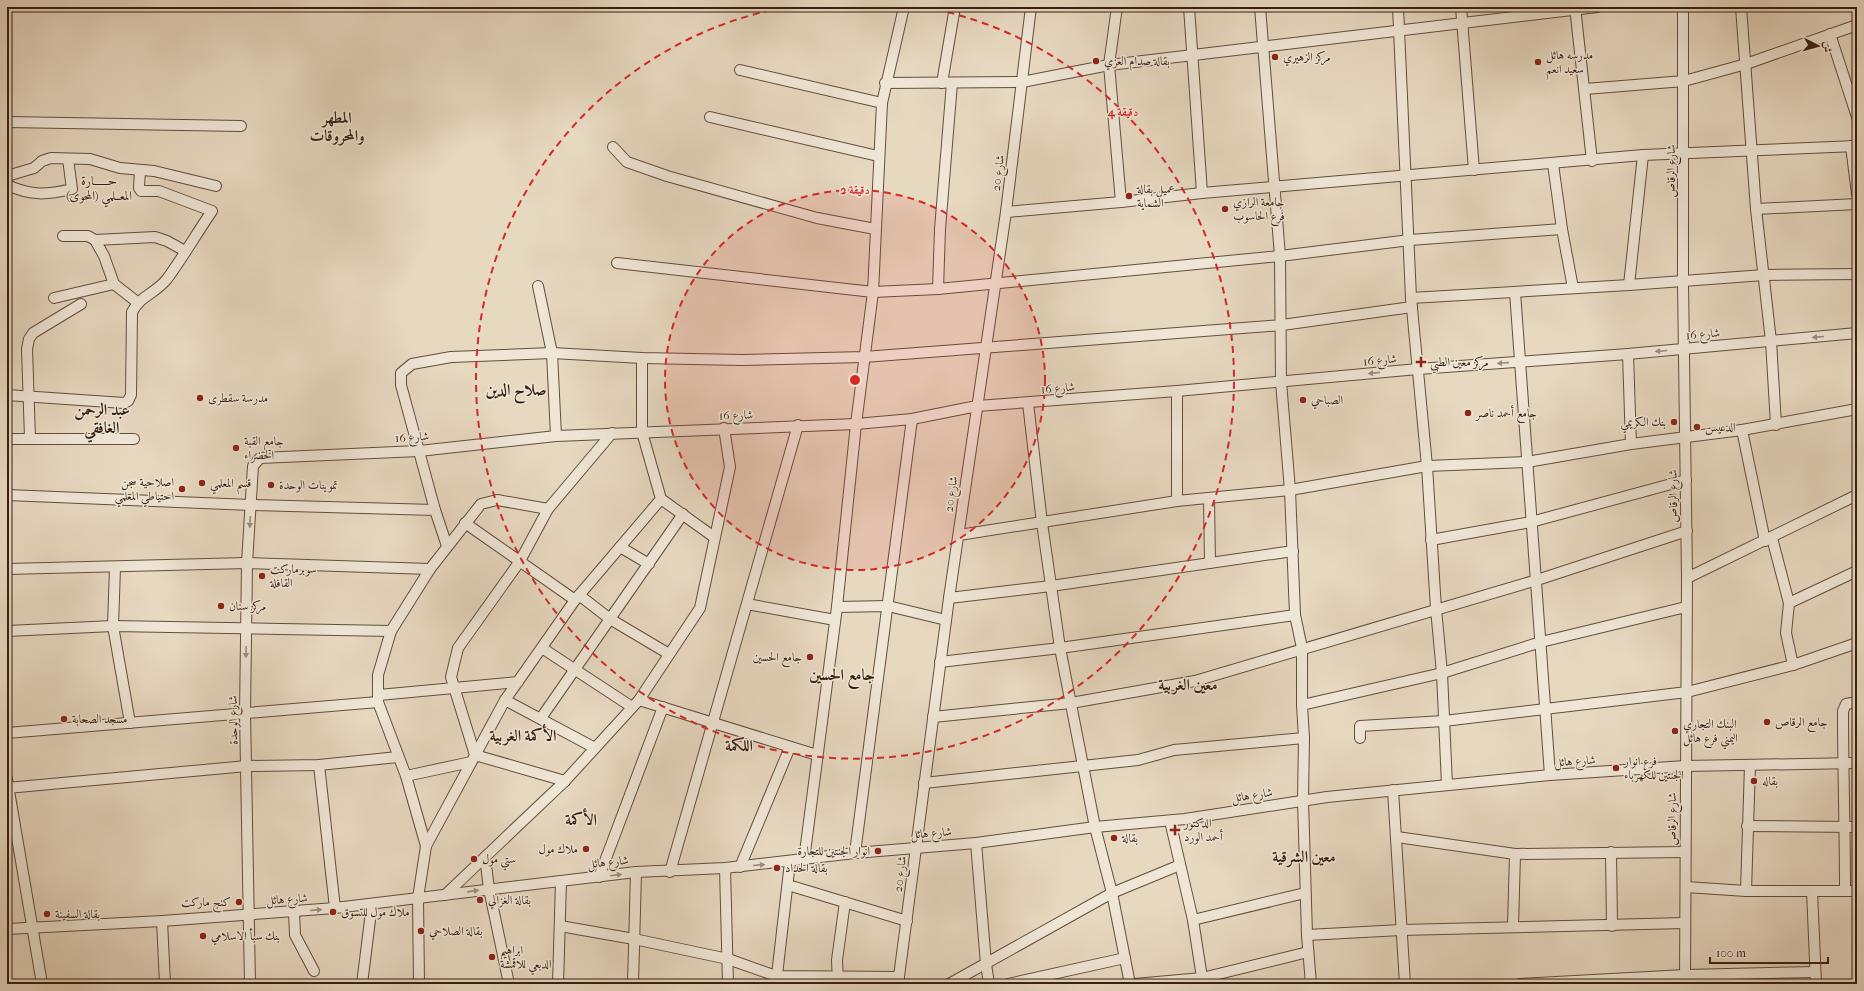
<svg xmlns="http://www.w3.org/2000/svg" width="1864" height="991" font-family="'IM FELL French Canon',Amiri,serif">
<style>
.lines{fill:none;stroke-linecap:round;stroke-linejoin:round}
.minor-casing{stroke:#634d3e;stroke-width:12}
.minor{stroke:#efe6d6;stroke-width:10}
.oneway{fill:#9c8c7e}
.ring{fill:none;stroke:#d62828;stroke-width:2;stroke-dasharray:7 5}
.poi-dot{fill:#8f2418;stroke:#efe6d6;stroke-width:1.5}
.labels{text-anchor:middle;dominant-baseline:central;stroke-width:3;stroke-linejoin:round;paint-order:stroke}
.poi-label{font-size:12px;fill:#371f13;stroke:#efe6d6;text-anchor:start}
.street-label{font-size:12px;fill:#371f13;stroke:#efe6d6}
.neighbourhood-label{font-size:13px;fill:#371f13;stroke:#efe6d6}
.district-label{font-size:16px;font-weight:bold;fill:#371f13;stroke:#efe6d6}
.centre{fill:#d62828;stroke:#efe6d6;stroke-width:2}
.ring-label{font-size:12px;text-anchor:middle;font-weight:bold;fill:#d62828;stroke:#efe6d6;stroke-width:3;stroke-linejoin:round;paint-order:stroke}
</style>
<rect width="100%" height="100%" fill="#e7d8c0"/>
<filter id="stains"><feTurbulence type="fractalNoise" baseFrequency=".005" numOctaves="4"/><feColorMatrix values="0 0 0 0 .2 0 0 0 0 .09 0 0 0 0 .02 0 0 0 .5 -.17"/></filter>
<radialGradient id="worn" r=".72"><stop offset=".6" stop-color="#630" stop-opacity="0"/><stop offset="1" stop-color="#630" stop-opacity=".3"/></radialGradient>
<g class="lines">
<defs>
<g id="minor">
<polyline points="1117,7 1109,65 1121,202"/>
<polyline points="1189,7 1202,193"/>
<polyline points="1260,7 1280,256 1281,382 1290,490 1295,615 1302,648 1302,705 1304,738 1303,800 1307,935 1311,984"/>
<polyline points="1398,7 1411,298 1427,466 1436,609 1442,673 1447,785"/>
<polyline points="1461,7 1474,170"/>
<polyline points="1575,7 1592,161"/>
<polyline points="1683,7 1683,282 1687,578 1685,984"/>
<polyline points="1741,7 1756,209 1771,341 1776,425"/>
<polyline points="1830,34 1857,117"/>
<polyline points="740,70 882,103"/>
<polyline points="885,83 1022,82 1109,65 1597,7"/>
<polyline points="942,83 955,7"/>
<polyline points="1585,89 1684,81 1746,64 1857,25"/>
<polyline points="710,117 878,156"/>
<polyline points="7,122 241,126"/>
<polyline points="1851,146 1857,194"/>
<polyline points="613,147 627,162 667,176 817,218 875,229"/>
<polyline points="1553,164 1562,229 1573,288"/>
<polyline points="7,176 34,168 42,161 51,158 90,159 120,168 154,171 216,186"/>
<path d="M7,185C32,196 46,195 72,189L68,159"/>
<polyline points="1756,209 1857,204"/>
<polyline points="1006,212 1121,202 1202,193 1643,155 1857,146"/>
<polyline points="63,236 88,236 95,240 155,237 167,241 185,251"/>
<polyline points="95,240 104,256 114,284 137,302"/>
<polyline points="617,263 873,292 938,289 1280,256 1410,240 1562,229"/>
<polyline points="1629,285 1643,155"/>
<polyline points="538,286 552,353 556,436"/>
<polyline points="938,289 940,229 952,83"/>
<polyline points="1515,292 1550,775"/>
<polyline points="54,298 114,284"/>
<polyline points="1411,298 1629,285 1764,275 1857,274"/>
<polyline points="1628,354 1631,444"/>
<path d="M7,395L124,403L128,401L131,395L132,312C140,296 156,293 167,279C183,257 197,233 212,211L159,191H141L139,188L140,170"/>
<polyline points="1028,403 1042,523 1060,648 1095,827 1112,893 1130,984"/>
<polyline points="1742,430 1765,541"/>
<polyline points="30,438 27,349 29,339 33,333 81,304"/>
<polyline points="7,439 134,439"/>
<polyline points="7,495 251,505 435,510 447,546"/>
<polyline points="1209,498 1210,563"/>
<polyline points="661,499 714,537"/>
<polyline points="1177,501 1177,391"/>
<polyline points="435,510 401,385 401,373 412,364 451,357 552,353 642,358 742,360 864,357 1282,325 1412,307"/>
<polyline points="465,523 575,600"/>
<polyline points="959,535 1177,501 1290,490 1427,466 1527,462 1631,444 1742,430 1857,409"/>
<polyline points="1772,538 1789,603 1786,633 1793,665"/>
<polyline points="1431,540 1531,522 1686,480"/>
<polyline points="620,547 649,564"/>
<polyline points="115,567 113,626 130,723"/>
<polyline points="7,569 247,563 430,569"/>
<polyline points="1687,578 1857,495"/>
<polyline points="579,595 610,619 669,654"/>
<polyline points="949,598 1051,586 1293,551"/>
<polyline points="1789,603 1857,571"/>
<polyline points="747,604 835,620"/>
<polyline points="837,607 888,606 946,620"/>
<polyline points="7,631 113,626 391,631"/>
<polyline points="542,648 632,707"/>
<polyline points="940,662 1060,648 1295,615"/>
<polyline points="379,695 518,682"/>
<polyline points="505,700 595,748"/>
<polyline points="639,700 817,755"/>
<polyline points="1302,705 1442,673 1541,642 1686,607"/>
<polyline points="933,717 1071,703 1195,681 1537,580 1687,531"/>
<polyline points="541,718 683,514"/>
<polyline points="7,733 378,702"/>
<polyline points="1360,738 1360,726 1444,721 1687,692 1793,665 1857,643"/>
<polyline points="319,765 335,908"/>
<polyline points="406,776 471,762"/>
<polyline points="7,779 42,984"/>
<polyline points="565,781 475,755 451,677 458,648 520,561 548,509 612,433"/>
<polyline points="924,783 1138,760 1174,750 1304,738"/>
<polyline points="7,788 247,766 319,765 398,757"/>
<polyline points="1393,790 1405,984"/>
<polyline points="1170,821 1193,920 1203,984"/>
<polyline points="1747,826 1857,827"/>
<polyline points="1397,837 1515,854 1685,852"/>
<polyline points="976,843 986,964 989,984"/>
<polyline points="426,846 406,776 378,702 378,675 391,631 430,569 481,504 497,500 548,509"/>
<polyline points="1611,852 1612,926"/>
<polyline points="855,853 912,419"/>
<polyline points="804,860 837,607 856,424 873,292 882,103 904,7"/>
<polyline points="740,867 790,747"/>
<polyline points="725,868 728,984"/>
<polyline points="670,872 798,425"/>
<polyline points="599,877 663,707"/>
<polyline points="788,885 907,921"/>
<polyline points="1686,887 1746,891 1857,891"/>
<polyline points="1746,891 1750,765"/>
<polyline points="1812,891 1816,984"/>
<path d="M1845,891C1845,831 1843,771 1843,711L1846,704L1857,702"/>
<polyline points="445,895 485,857"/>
<polyline points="294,912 295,935 314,971"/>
<polyline points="1193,920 1305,893"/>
<polyline points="162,921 165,984"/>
<polyline points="560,926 634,939 728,959 776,976 899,977"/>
<polyline points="1513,927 1515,854"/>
<polyline points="7,929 162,921 335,908 636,872 725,868 855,853 976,843 1095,827 1185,819 1327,797 1550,775 1685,766 1857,763"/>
<polyline points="1307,935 1401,930 1685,923"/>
<polyline points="250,984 245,713 247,563 253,466 260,458 419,451 556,436 856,424 912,419 977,406 1177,391 1418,369 1628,354 1857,333"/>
<polyline points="362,984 372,904"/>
<polyline points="419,984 418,898 426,846 505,700 575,600 661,499 642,432 642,358"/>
<polyline points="509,984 489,889 485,857 565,781 639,700 700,608 730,467 724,428"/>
<polyline points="558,984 561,881"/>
<polyline points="633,984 636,872"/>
<polyline points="776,984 790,862"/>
<polyline points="838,984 837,960 845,902"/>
<polyline points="898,984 949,598 1006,212 1031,7"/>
<polyline points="949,984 1112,893 1180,865"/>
<polyline points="1008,984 1125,958"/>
<polyline points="1135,984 1202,978 1308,952"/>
<polyline points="1520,984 1685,975 1815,972"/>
</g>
</defs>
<use href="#minor" class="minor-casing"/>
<use href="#minor" class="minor"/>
</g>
<defs><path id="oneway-solid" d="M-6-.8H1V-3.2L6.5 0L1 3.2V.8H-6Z"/></defs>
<g class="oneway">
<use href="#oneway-solid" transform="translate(1818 337) rotate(175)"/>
<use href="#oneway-solid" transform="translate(1661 351) rotate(175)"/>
<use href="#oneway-solid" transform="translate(1503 363) rotate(176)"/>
<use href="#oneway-solid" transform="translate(1374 373) rotate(174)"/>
<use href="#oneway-solid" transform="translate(250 522) rotate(93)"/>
<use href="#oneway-solid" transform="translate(246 652) rotate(91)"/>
<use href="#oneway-solid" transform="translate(759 865) rotate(-5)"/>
<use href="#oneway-solid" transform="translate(616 875) rotate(-7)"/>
<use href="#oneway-solid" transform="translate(473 891) rotate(-8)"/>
<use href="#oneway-solid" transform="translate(316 910) rotate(-5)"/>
</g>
<circle cx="855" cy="380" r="190" fill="#d62828" fill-opacity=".12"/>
<g class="ring">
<circle cx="855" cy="380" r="190"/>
<path d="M924 7A379 379 0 1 1 786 7"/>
</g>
<g class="poi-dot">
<circle cx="1275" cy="57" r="4"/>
<circle cx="1096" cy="61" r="4"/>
<circle cx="1538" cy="62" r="4"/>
<circle cx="1129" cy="196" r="4"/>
<circle cx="1225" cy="209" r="4"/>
<path d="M1419 356h4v4h4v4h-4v4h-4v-4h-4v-4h4z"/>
<circle cx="200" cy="398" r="4"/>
<circle cx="1303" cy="400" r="4"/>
<circle cx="1468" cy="413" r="4"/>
<circle cx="1674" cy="422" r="4"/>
<circle cx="1697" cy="427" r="4"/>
<circle cx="236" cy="448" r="4"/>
<circle cx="202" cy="483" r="4"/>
<circle cx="271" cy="485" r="4"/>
<circle cx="182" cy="489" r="4"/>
<circle cx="262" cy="576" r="4"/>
<circle cx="221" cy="606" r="4"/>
<circle cx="810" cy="657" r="4"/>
<circle cx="64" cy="719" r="4"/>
<circle cx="1767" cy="722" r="4"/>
<circle cx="1675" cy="731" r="4"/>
<circle cx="1616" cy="768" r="4"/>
<circle cx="1754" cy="781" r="4"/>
<path d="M1173 824h4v4h4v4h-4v4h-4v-4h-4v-4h4z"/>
<circle cx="1114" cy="838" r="4"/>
<circle cx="586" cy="849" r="4"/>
<circle cx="878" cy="851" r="4"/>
<circle cx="474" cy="859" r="4"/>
<circle cx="777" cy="868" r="4"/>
<circle cx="480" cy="900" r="4"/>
<circle cx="239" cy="902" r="4"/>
<circle cx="333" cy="912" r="4"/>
<circle cx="47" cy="914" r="4"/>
<circle cx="421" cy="931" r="4"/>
<circle cx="203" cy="936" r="4"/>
<circle cx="492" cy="957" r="4"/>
</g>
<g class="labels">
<g class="poi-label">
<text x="1546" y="55">مدرسه هائل<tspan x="1546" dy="14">سعيد انعم</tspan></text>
<text x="1283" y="57">مركز الزهيري</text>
<text x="1104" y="61">بقالة صدام العزي</text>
<text x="1137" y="189">عميل بقالة<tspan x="1137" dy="14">الشماية</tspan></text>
<text x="1233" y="202">جامعة الرازي<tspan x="1233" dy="14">فرع الحاسوب</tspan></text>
<text x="1430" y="362">مركز معين الطبي</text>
<text x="208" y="398">مدرسة سقطرى</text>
<text x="1311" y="400">الصباحي</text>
<text x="1476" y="413">جامع أحمد ناصر</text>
<text x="1666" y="422" text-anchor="end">بنك الكريمي</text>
<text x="1705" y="427">الدعيس</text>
<text x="244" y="441">جامع القبة<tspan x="244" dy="14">الخضراء</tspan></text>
<text x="174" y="482" text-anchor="end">اصلاحية سجن<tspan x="174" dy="14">احتياطي المعلمي</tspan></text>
<text x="210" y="483">قسم المعلمي</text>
<text x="279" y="485">تموينات الوحدة</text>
<text x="270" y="569">سوبرمارکت<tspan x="270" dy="14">القافلة</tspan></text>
<text x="229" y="606">مركز سنان</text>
<text x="802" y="657" text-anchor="end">جامع الحسين</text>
<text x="72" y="719">مسجد الصحابة</text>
<text x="1775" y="722">جامع الرقاص</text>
<text x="1683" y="724">البنك التجاري<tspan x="1683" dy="14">اليمني فرع هائل</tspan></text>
<text x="1624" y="761">فرع انوار<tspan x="1624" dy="14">الجنتين للكهرباء</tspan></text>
<text x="1762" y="781">بقاله</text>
<text x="1184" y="823">الدكتور<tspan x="1184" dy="14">أحمد الورد</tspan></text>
<text x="1122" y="838">بقالة</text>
<text x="578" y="849" text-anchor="end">ملاك مول</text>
<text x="870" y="851" text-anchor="end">انوار الجنتين للتجارة</text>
<text x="482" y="859">ستي مول</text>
<text x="785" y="868">بقالة الحداد</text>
<text x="488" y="900">بقالة الغزالي</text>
<text x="231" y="902" text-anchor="end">كنج ماركت</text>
<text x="341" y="912">ملاك مول للتسوق</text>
<text x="55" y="914">بقالة السفينة</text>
<text x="429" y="931">بقالة الصلاحي</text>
<text x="211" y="936">بنك سبأ الاسلامي</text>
<text x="500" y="950">ابراهيم<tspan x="500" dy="14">الدبعي للاقمشة</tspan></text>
</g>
<g class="street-label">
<text transform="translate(1671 171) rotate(-90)">شارع الرقاص</text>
<text transform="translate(998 173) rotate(-83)">شارع 20</text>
<text transform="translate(1703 334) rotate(-5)">شارع 16</text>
<text transform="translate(1380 360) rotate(-6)">شارع 16</text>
<text transform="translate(1058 388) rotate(-5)">شارع 16</text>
<text transform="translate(736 415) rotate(-2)">شارع 16</text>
<text transform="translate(412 437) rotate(-4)">شارع 16</text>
<text transform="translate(951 494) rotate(-82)">شارع 20</text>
<text transform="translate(1673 496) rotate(-91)">شارع الرقاص</text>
<text transform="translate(233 720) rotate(-91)">شارع الوحدة</text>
<text transform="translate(1575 761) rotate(-4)">شارع هائل</text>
<text transform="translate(1252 795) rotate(-9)">شارع هائل</text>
<text transform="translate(1672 819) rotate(-90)">شارع الرقاص</text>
<text transform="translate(931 833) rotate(-5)">شارع هائل</text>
<text transform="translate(608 862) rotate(-6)">شارع هائل</text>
<text transform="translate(900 874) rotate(-83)">شارع 20</text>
<text transform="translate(287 899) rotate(-4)">شارع هائل</text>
</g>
<g class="neighbourhood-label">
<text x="99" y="180">حــــــارة<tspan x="99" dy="15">المعــلمي (المحوى)</tspan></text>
</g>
<g class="district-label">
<text x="337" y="117">المطهر<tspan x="337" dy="18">والمحروقات</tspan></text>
<text x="516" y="389">صلاح الدين</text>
<text x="102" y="409">عبد الرحمن<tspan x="102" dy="18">الغافقي</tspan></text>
<text x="842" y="674">جامع الحسين</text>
<text x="1188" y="684">معين الغربية</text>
<text x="523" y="735">الأكمة الغربية</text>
<text x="739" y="745">اللكمة</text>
<text x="581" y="819">الأكمة</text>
<text x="1304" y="856">معين الشرقية</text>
</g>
</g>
<circle cx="855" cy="380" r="6" class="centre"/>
<g class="ring-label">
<text x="1123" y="116">4 دقيقة</text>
<text x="855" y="194">2 دقيقة</text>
</g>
<rect width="1864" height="991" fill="none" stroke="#e7d8c0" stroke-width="24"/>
<rect x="8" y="8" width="1848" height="975" fill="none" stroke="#371f13" stroke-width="2"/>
<rect x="12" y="12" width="1840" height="967" fill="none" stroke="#371f13"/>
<g transform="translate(1818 46) rotate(96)" stroke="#efe6d6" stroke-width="3" paint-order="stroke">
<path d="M0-3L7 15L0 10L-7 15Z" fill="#371f13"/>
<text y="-6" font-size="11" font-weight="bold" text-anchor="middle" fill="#371f13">ش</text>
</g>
<path d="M1710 957v6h118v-6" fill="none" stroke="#371f13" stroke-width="2"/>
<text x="1716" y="957" font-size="12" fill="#371f13" stroke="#efe6d6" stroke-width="3" paint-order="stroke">100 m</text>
<rect width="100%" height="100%" filter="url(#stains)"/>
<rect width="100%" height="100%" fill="url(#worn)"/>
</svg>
